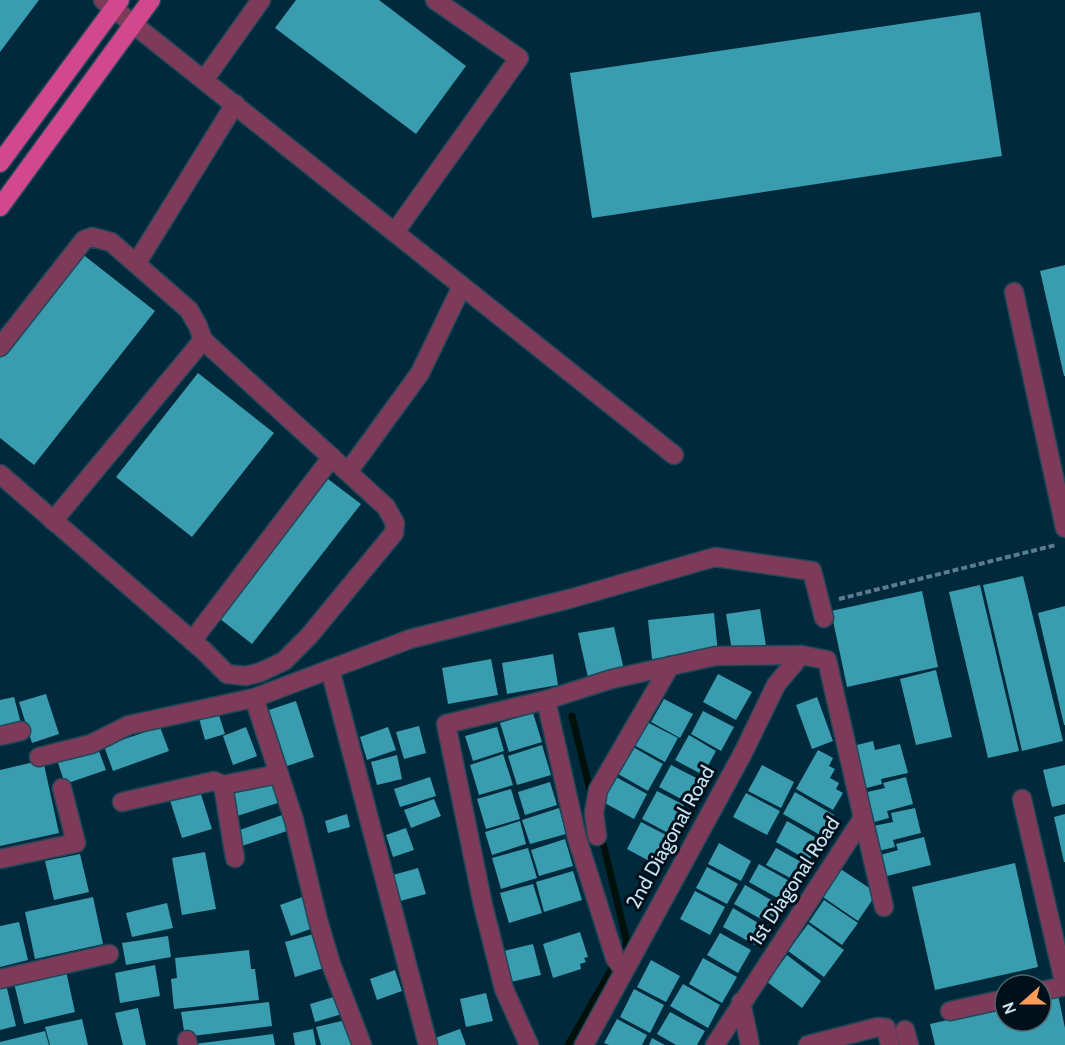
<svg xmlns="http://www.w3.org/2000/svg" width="1065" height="1045" font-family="Cabin,sans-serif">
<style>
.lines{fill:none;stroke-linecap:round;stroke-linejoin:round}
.stream{stroke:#00100b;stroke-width:7}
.building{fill:#3a9caf}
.minor-casing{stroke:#204758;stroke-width:21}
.major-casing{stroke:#204758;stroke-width:21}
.path{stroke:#5a7c8d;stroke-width:4;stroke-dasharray:6 3;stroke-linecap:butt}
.minor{stroke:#7d3b59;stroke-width:18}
.major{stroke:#d1488d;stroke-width:18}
.labels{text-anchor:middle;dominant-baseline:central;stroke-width:6;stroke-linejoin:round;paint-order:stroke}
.street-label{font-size:20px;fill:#c9e2f1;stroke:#00101a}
</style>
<rect width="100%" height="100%" fill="#00293b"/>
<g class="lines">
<g class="stream">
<polyline points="572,716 591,795"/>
<polyline points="568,1045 627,942 601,835"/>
</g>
</g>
<g class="building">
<polygon points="0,0 39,0 0,52"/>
<polygon points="296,0 379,0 466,66 416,134 275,28"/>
<polygon points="980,12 1002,156 592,218 570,73"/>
<polygon points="81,253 155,311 34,465 0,438 0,356"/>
<polygon points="1065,265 1065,376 1064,376 1040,271"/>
<polygon points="198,373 274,433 192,537 116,477"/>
<polygon points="324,476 361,504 252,644 215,615"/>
<polygon points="1023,576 1063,741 1022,751 983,585"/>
<polygon points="980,585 1019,751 988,758 949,592"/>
<polygon points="922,591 938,667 847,687 831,611"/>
<polygon points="1065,606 1065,725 1064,725 1038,613"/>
<polygon points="760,609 766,646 732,651 726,614"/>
<polygon points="714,613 718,653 652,659 648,620"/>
<polygon points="614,627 625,674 589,682 578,633"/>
<polygon points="553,654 558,685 507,694 502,663"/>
<polygon points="491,659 498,695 448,704 442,668"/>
<polygon points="936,670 952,737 916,745 900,679"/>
<polygon points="718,674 752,692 736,720 703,702"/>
<polygon points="46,694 59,734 32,743 19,702"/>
<polygon points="14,697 22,727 0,732 0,700"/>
<polygon points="817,697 833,741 812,749 796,705"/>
<polygon points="664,699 693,714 680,738 651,722"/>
<polygon points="296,701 314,757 287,766 269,710"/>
<polygon points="703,711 734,727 721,751 691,734"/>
<polygon points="218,712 225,734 205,740 199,718"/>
<polygon points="533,713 542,742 509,752 500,723"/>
<polygon points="647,722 678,738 665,762 634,745"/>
<polygon points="419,726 426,753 404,759 396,732"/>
<polygon points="160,727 169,751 113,771 104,746"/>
<polygon points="246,727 257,756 233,765 223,736"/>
<polygon points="388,727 396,750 367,760 360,737"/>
<polygon points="497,727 504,751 473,761 465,736"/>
<polygon points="689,735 716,751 703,775 675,760"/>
<polygon points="873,741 875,750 900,744 908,773 881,779 882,784 863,789 853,746"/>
<polygon points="542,745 551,775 517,785 508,756"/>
<polygon points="97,746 106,770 65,784 57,760"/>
<polygon points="633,747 663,764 648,791 618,774"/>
<polygon points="818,750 833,758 829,766 835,769 830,778 839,783 836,789 843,793 833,810 796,789"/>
<polygon points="503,754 513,785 479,795 470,765"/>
<polygon points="397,755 402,779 377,785 371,762"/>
<polygon points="43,760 59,833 0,846 0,770"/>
<polygon points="671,765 704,782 692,805 659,787"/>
<polygon points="762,765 794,782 781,808 748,791"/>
<polygon points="1065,765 1065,804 1052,807 1043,770"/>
<polygon points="276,777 284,801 234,817 226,793"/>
<polygon points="430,777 436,796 400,807 394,789"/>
<polygon points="616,777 647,794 634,819 603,802"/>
<polygon points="906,777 913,804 887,811 889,818 871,823 863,793 885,788 883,783"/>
<polygon points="550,782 557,805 525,815 518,792"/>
<polygon points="198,785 212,829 182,838 168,794"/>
<polygon points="511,789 520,819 486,829 477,799"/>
<polygon points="657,791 684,805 668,833 642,819"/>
<polygon points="795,792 834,815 822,836 783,814"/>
<polygon points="746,793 780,811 767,835 733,817"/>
<polygon points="434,799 441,816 411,828 404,810"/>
<polygon points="559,808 566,834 530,844 522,820"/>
<polygon points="915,808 921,833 893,840 895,847 878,851 873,826 893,822 891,813"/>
<polygon points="288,813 293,829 239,847 234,832"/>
<polygon points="347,814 350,827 328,833 325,821"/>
<polygon points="1065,814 1065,862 1064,862 1054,817"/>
<polygon points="520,821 526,844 492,855 485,832"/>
<polygon points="787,821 820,840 809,861 776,842"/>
<polygon points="641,822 668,836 653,863 627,849"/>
<polygon points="406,828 414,850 393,857 386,835"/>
<polygon points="924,837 931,865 883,877 877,856 898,850 896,844"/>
<polygon points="565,839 573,866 539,876 531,850"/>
<polygon points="719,843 751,861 741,881 708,864"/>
<polygon points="528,848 537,878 501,889 492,858"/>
<polygon points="776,848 803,863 794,880 766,865"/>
<polygon points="205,852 216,909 182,915 172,858"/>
<polygon points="80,854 89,892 54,900 45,861"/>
<polygon points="1015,863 1038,967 935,990 912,887"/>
<polygon points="759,864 793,883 783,901 749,882"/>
<polygon points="707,867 738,884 727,904 696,888"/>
<polygon points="418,868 426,894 400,901 393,875"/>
<polygon points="839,868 877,893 858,921 820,895"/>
<polygon points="573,871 582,900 544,912 536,882"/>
<polygon points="533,884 542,913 509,923 500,893"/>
<polygon points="745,885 780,905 770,924 734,904"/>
<polygon points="695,891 725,907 710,935 680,919"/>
<polygon points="305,896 316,927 291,936 280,905"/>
<polygon points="93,897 103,944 35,959 25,912"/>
<polygon points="824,900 858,923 842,945 809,922"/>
<polygon points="167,903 173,928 132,937 126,913"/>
<polygon points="733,908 765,927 755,945 723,927"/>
<polygon points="19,922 28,960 0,967 0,926"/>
<polygon points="808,924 844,950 824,977 788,951"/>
<polygon points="580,932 588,957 584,958 586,962 580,964 581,969 553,978 543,944"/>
<polygon points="317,933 327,967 295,977 285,942"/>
<polygon points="720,933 751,950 738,973 707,955"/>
<polygon points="168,936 171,957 126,965 122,943"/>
<polygon points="533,944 541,975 511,982 504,951"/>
<polygon points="249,950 251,969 255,969 259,1000 174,1009 171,979 177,978 175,958"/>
<polygon points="787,955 821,981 802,1008 767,982"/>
<polygon points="703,958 737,977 722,1003 689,984"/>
<polygon points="651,960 680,976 666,1002 637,987"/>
<polygon points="155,965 160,996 120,1003 115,973"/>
<polygon points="395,970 402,991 377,1000 370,979"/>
<polygon points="66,971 75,1012 24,1024 14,983"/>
<polygon points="6,984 16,1026 0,1030 0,985"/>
<polygon points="683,984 720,1005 708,1028 670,1006"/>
<polygon points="634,989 664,1005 650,1033 620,1017"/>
<polygon points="486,993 493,1021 466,1027 460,999"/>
<polygon points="1058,995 1065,1028 1065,1045 935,1045 930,1024 1005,1007 1005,1021 1041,1021 1041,999"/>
<polygon points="337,996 342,1014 315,1022 310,1004"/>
<polygon points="269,1002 272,1026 185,1037 181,1012"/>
<polygon points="138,1008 146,1045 123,1045 115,1013"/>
<polygon points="670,1012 705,1031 697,1045 676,1045 657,1034"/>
<polygon points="82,1019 88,1045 50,1045 45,1027"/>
<polygon points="617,1019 647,1035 642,1045 609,1045 604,1043"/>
<polygon points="346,1020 352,1045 321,1045 316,1027"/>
<polygon points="313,1029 316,1045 295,1045 293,1033"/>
<polygon points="460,1029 466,1045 437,1045 435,1038"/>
<polygon points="45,1031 49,1045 0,1045 0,1042"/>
<polygon points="273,1034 275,1045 194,1045 194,1044"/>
<polygon points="652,1038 665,1045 649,1045"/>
</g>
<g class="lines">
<defs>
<g id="minor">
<polyline points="103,0 674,455"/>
<polyline points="204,80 261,0"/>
<polyline points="395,232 519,58 435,0"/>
<polyline points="136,264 235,104"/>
<polyline points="1014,292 1065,528"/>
<polyline points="0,347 84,240 92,237 111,242 189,310 198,326 203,340 386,507 395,523 394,533 309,636 284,661 261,672 246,676 227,674 204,651 0,474"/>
<polyline points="348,472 420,373 462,286"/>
<polyline points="53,521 203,340"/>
<polyline points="192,641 332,457"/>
<polyline points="330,669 428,1045"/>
<polyline points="254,698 294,820 318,920 331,964 362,1045"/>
<polyline points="546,700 612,679 716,656 801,655 827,660 863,818 715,1045"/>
<polyline points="0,736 21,731"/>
<polyline points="39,757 91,744 129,725 254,698 410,639 569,599 715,557 812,571 824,618"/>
<polyline points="223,785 235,858"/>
<polyline points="1022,799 1065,986"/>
<polyline points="122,802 214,781 223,785 279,774"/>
<polyline points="863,818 884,907"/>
<polyline points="597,836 594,813 598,790 670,666"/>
<polyline points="0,859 76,843 62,788"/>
<polyline points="0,979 109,954"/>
<polyline points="1041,991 1065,986"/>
<polyline points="741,1002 750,1045"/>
<polyline points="950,1011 1005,999"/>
<polyline points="905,1030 909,1045"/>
<polyline points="187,1040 188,1045"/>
<polyline points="529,1045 504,989 483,905 446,724 546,700 577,838 615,958 624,970"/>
<polyline points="584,1045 743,753 776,685 801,655"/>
<polyline points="808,1045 878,1027 886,1028 890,1045"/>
</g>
<g id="major">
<polyline points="0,163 120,0"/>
<polyline points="0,207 151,0"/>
</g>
</defs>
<use href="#minor" class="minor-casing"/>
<use href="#major" class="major-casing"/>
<polyline class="path" points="839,599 1056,545"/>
<use href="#minor" class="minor"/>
<use href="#major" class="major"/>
</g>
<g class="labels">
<g class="street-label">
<text transform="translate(670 837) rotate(-61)">2nd Diagonal Road</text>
<text transform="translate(794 881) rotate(-57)">1st Diagonal Road</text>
</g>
</g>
<g transform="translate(1023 1003) rotate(249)"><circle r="28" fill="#00101a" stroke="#506470" stroke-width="1.5"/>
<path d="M0-4.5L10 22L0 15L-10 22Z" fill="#fe9b59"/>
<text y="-9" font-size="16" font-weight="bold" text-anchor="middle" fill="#c9e2f1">N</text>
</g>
</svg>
